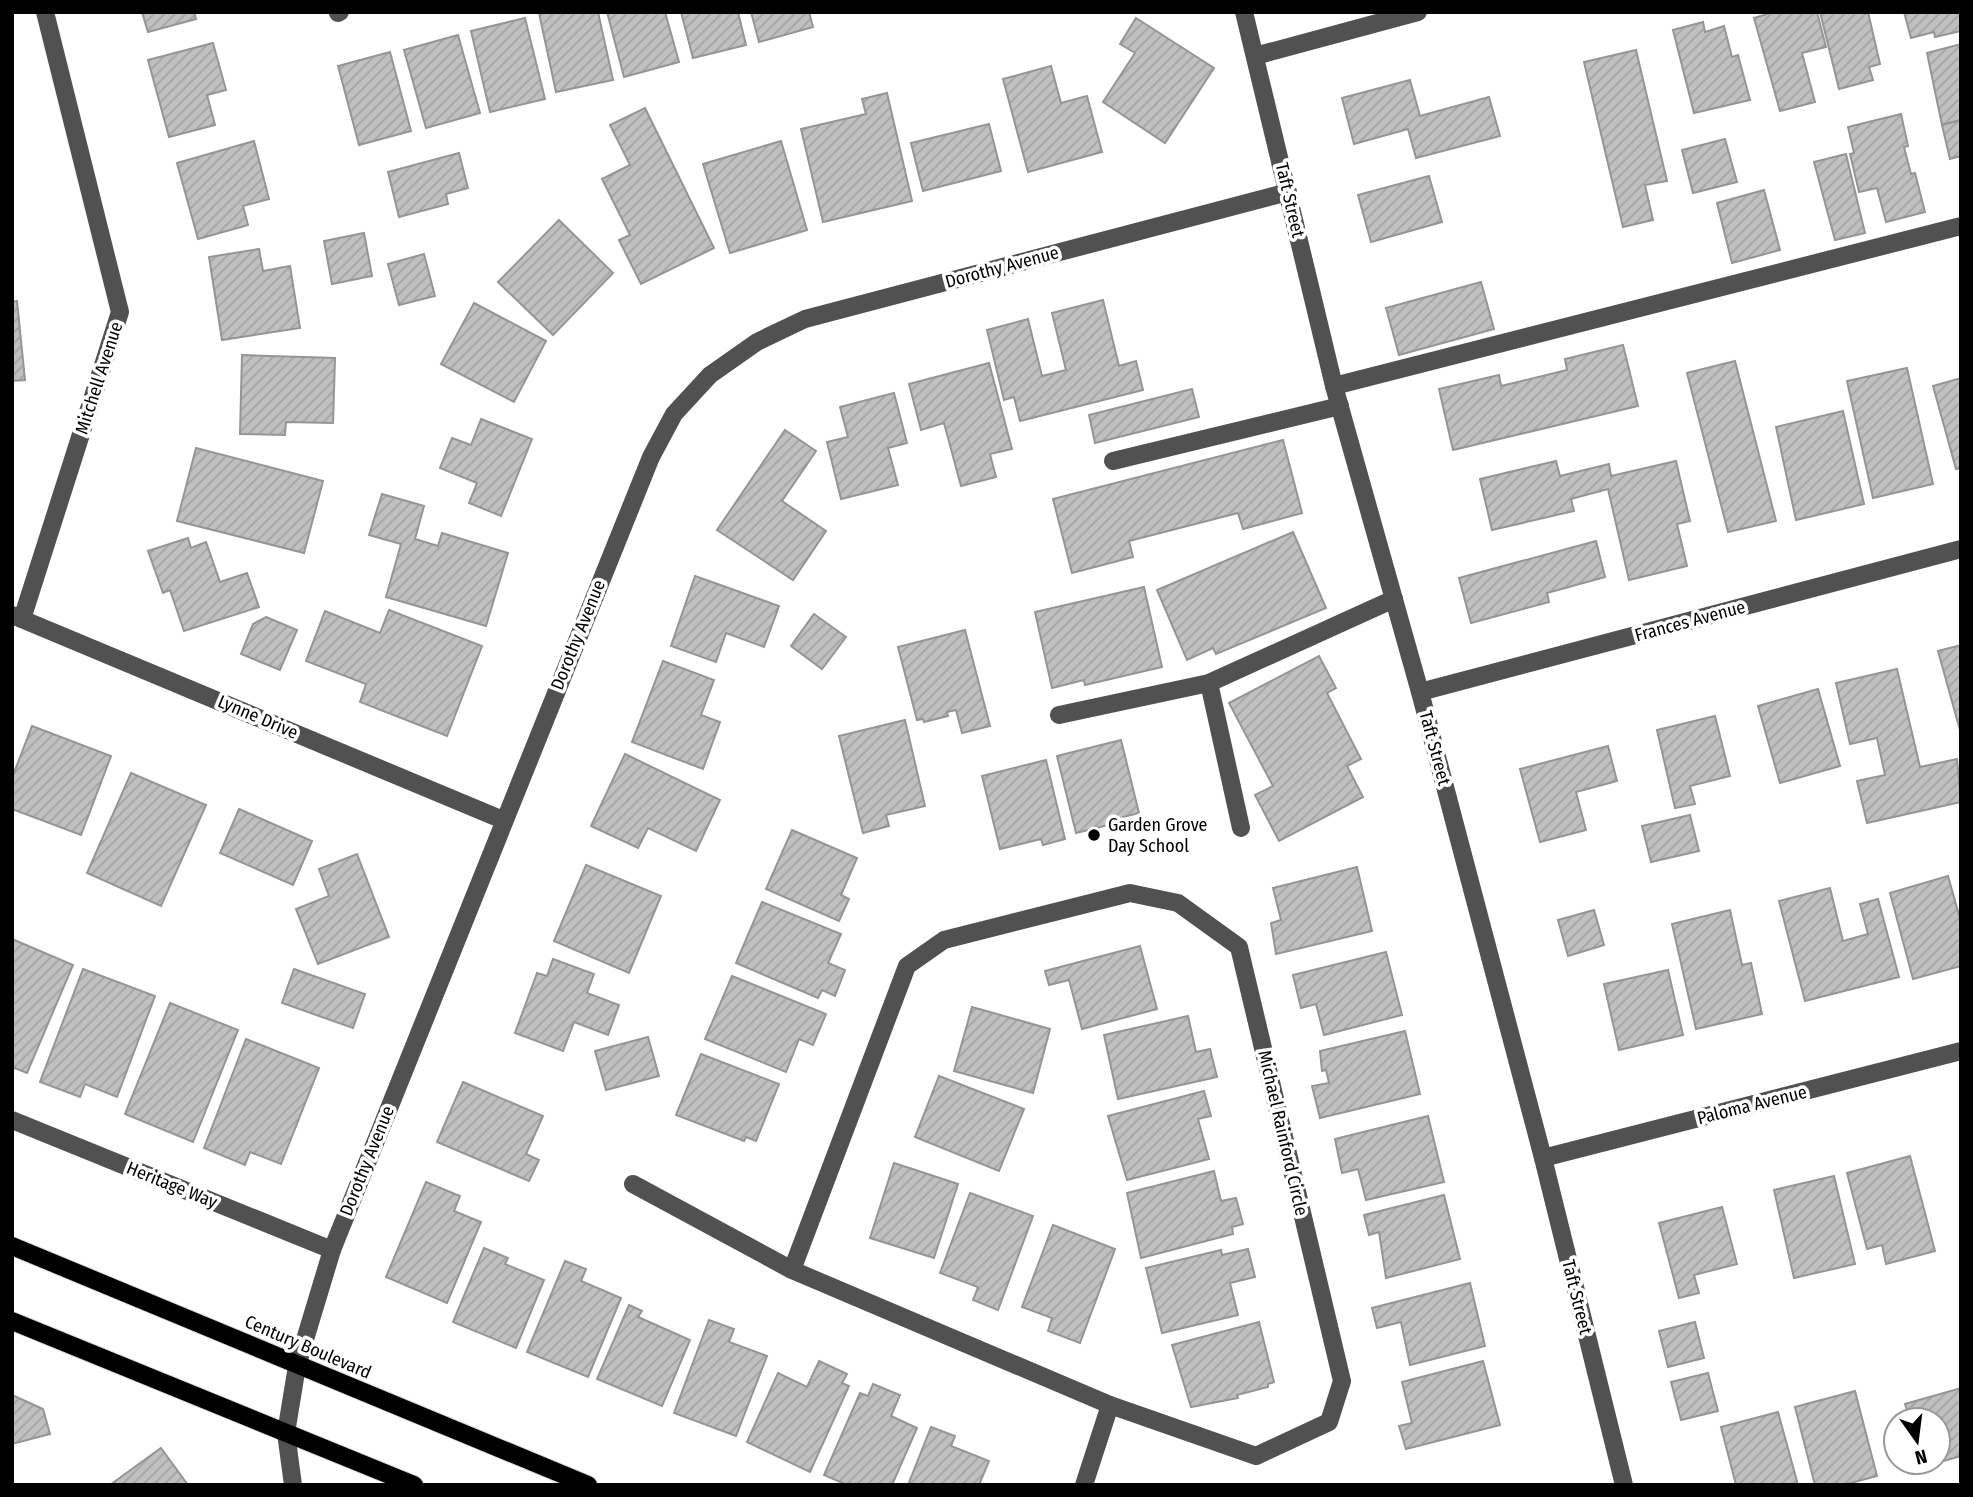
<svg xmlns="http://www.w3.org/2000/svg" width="1973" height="1497" font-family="'Fira Sans Condensed',sans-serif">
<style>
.building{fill:url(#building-hatch);stroke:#959595;stroke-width:2}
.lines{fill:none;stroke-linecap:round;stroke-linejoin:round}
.major-casing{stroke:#dbdbdb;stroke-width:20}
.minor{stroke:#515151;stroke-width:18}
.major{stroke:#000;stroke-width:18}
.poi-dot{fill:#000;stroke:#fff;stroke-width:2.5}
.labels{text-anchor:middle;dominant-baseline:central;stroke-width:7;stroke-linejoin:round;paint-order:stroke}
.street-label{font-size:18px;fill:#000;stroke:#fff}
.poi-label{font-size:18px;fill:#000;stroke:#fff;text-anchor:start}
</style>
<defs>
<pattern id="building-hatch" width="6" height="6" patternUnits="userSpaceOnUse" patternTransform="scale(1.75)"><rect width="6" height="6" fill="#c0c0c0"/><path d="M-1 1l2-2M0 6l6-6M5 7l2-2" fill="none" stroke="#a3a3a3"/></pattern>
</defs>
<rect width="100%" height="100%" fill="#fff"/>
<g class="building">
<polygon points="142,12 194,12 196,19 148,32"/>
<polygon points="598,12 613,80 556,92 539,13"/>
<polygon points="607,12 665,12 679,62 624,77"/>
<polygon points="681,12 738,12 746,45 693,58"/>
<polygon points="751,12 809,12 813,27 759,42"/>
<polygon points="1774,12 1817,12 1826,47 1802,53 1815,102 1780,111 1754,18"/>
<polygon points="1820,12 1868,12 1880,64 1869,67 1873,80 1839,89"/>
<polygon points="1904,12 1961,12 1961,31 1935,37 1934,32 1911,38"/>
<polygon points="525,18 545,99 490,112 471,31"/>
<polygon points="1136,18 1214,68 1165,143 1103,102 1135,53 1120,44"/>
<polygon points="1703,22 1705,32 1724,26 1732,57 1738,55 1750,100 1694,113 1673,30"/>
<polygon points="458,35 480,113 426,128 404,50"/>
<polygon points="213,43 226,90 207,95 215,125 169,137 148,60"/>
<polygon points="1961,44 1961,120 1942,125 1927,53"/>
<polygon points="1636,50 1667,181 1645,185 1653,220 1623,227 1584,62"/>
<polygon points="390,52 411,131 359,145 338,66"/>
<polygon points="1051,66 1061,103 1087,96 1102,152 1028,172 1003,79"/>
<polygon points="1410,80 1420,116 1489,97 1500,136 1416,158 1408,129 1354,144 1342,98"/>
<polygon points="887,93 912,201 823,222 801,129 866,114 862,99"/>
<polygon points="645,108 714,248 641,284 619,240 630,235 602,179 630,165 610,125"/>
<polygon points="1901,114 1908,146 1904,147 1911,174 1915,173 1925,212 1886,222 1877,188 1859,192 1850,154 1854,153 1848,127"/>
<polygon points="1961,120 1961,156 1950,159 1942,125"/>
<polygon points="989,124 1001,171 923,191 911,143"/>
<polygon points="1725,139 1737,182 1693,193 1682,150"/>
<polygon points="254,141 269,199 243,206 248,225 198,239 177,163"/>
<polygon points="781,141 807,230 730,253 703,164"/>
<polygon points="459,153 468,188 446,194 448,204 399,217 388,172"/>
<polygon points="1846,154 1865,233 1835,240 1814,162"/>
<polygon points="1429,176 1442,222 1371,242 1358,195"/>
<polygon points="1764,190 1780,250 1732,263 1717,203"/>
<polygon points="559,220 613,273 553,335 498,282"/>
<polygon points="364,233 372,276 332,284 324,241"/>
<polygon points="259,249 263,271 290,266 300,328 222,340 209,257"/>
<polygon points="424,254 435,296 399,305 388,264"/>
<polygon points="1481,282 1494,329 1399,355 1386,308"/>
<polygon points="1103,300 1119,366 1136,361 1143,390 1020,421 1014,397 1004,400 987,330 1028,319 1042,376 1066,370 1052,313"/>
<polygon points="17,301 25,380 12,381 12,302"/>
<polygon points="474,303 546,341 514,402 441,364"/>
<polygon points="1623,345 1638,406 1453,450 1439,389 1499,375 1501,386 1567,370 1565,359"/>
<polygon points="242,355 335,358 333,423 286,422 285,435 240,434"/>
<polygon points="1735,361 1776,521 1728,532 1687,373"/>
<polygon points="989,363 1012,449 990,454 996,477 961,486 944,423 921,430 909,384"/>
<polygon points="1907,368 1933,484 1873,498 1847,381"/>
<polygon points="1961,378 1961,468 1956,469 1933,386"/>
<polygon points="1192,389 1199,417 1095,443 1089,415"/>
<polygon points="894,393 907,443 888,448 898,485 841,499 827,442 848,437 840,407"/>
<polygon points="1843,411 1864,504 1796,520 1776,427"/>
<polygon points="481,419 532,439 501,516 469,503 477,483 440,468 452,438 471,445"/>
<polygon points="785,430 816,451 782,501 826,531 793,580 717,530"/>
<polygon points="1283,440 1302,513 1243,529 1238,513 1129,541 1133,557 1072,573 1053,499"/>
<polygon points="196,448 323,481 304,553 177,521"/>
<polygon points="1556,461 1560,476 1609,464 1611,476 1676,461 1690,521 1677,524 1687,566 1629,580 1608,489 1571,499 1574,511 1492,530 1480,479"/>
<polygon points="382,494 424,506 415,539 438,546 442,533 508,553 486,626 386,597 401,544 369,535"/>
<polygon points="1293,532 1326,608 1216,654 1213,648 1187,660 1157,590"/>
<polygon points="188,538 191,548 206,542 220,582 247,573 259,607 184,631 170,590 163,593 148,551"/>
<polygon points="1596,541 1605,577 1547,593 1549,602 1471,623 1459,578"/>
<polygon points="695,576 779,606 764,647 726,633 716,662 671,646"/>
<polygon points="1144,587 1162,667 1085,685 1084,680 1052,688 1035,612"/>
<polygon points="389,610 482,646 447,736 360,702 366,684 306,661 325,611 380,633"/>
<polygon points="814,614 846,637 822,669 791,646"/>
<polygon points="266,617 297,630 280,670 241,654 253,624"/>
<polygon points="965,630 990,726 962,733 956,710 947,712 948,716 924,722 923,719 917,720 898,647"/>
<polygon points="1961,645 1961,734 1938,651"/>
<polygon points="1319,656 1336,688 1327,693 1361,759 1347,766 1363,797 1279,841 1255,795 1273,786 1229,703"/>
<polygon points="663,661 714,680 701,715 720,722 703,769 632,742"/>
<polygon points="1897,669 1920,767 1957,759 1961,802 1867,823 1857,781 1885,775 1877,738 1850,744 1836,683"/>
<polygon points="1818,689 1840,766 1780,783 1758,706"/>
<polygon points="1715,716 1730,776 1690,786 1695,804 1675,808 1657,730"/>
<polygon points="905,720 925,806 886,815 889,826 863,833 839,736"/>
<polygon points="32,726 111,756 81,835 12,809 12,778"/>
<polygon points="1121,740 1139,813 1123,817 1124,821 1076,833 1057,756"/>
<polygon points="1608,746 1617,781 1576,792 1586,830 1540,842 1520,769"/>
<polygon points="625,754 720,800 696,851 648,828 638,848 591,826"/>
<polygon points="1046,760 1065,839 1043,845 1041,839 1000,849 982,776"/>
<polygon points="131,773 206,805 161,906 87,873"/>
<polygon points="239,809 312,841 293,885 220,853"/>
<polygon points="1690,815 1699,851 1651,862 1642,826"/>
<polygon points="792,830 857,858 841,895 849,899 839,921 766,889"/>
<polygon points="357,854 389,937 318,964 296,909 329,896 319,869"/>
<polygon points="586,865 661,896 629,973 554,941"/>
<polygon points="1357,867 1372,931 1276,954 1271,923 1281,920 1273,888"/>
<polygon points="1948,876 1961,922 1961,966 1913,979 1890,893"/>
<polygon points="1830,888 1843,941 1868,934 1860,904 1878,899 1899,977 1805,1001 1779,901"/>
<polygon points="762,902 841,934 828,963 845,970 835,996 822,990 818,998 736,963"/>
<polygon points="1594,910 1604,945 1568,956 1558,920"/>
<polygon points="1730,910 1742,965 1751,963 1762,1014 1696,1029 1672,924"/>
<polygon points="12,939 73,965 27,1073 12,1067"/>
<polygon points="1140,946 1157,1009 1082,1029 1069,980 1049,985 1045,971"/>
<polygon points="1386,952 1402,1015 1324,1035 1316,1004 1301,1008 1293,975"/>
<polygon points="553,959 594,974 587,993 619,1005 608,1035 574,1022 563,1051 515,1033 537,973 547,976"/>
<polygon points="83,969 155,996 117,1097 85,1084 80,1097 40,1082"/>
<polygon points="294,969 365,994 353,1028 282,1003"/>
<polygon points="1668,970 1683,1035 1619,1050 1604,984"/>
<polygon points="732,976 826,1014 813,1045 799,1039 786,1072 705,1039"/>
<polygon points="170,1003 238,1030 193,1142 125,1114"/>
<polygon points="972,1007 1050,1029 1033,1093 954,1071"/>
<polygon points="1188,1016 1196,1052 1210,1049 1217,1077 1118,1099 1104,1035"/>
<polygon points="1405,1031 1420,1094 1320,1118 1312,1086 1329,1083 1326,1070 1322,1071 1320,1051"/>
<polygon points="648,1037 659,1076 606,1090 595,1051"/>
<polygon points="246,1039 319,1068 281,1164 250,1152 245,1165 204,1148"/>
<polygon points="701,1054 779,1084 756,1141 746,1137 744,1141 676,1115"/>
<polygon points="939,1076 1024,1109 999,1171 915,1137"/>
<polygon points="463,1082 543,1116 526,1154 539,1160 529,1181 437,1142"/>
<polygon points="1204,1091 1211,1116 1198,1119 1209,1159 1127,1180 1108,1116"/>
<polygon points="1428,1116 1444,1182 1366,1200 1358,1169 1342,1173 1335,1139"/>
<polygon points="1910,1156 1935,1251 1886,1264 1882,1245 1867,1249 1847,1173"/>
<polygon points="894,1163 958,1184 934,1258 870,1238"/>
<polygon points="1214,1171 1221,1201 1236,1198 1243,1224 1232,1227 1233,1234 1141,1258 1127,1193"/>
<polygon points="1834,1176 1855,1264 1794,1278 1774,1190"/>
<polygon points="426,1182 460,1196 454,1211 481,1222 447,1303 386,1277"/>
<polygon points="970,1193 1033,1216 998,1310 973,1300 978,1287 940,1273"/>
<polygon points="1444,1195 1460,1259 1386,1278 1379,1232 1369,1235 1364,1215"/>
<polygon points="1722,1207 1737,1264 1694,1275 1699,1293 1679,1298 1659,1223"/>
<polygon points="1053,1225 1115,1249 1080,1343 1048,1331 1052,1318 1022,1307"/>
<polygon points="484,1248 508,1258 505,1264 544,1280 516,1348 453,1322"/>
<polygon points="1248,1249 1255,1277 1230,1283 1238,1315 1162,1333 1146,1268 1221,1250 1222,1255"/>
<polygon points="565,1261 586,1269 581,1281 621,1298 588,1377 527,1352"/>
<polygon points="1470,1283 1485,1346 1410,1365 1401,1322 1377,1328 1372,1308"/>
<polygon points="629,1305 642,1311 638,1317 690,1340 662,1406 597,1379"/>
<polygon points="709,1320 734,1329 729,1342 767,1356 736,1436 674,1413"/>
<polygon points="1259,1322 1274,1382 1268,1384 1268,1387 1237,1395 1238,1398 1191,1407 1172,1345"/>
<polygon points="1695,1322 1704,1358 1668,1367 1659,1331"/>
<polygon points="819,1361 847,1374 842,1383 849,1386 810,1472 747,1442 778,1373 807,1387"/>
<polygon points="1483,1361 1500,1425 1406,1449 1399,1426 1412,1423 1402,1382"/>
<polygon points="1708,1373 1718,1411 1681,1420 1671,1382"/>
<polygon points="873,1384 900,1395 891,1416 917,1428 892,1485 847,1485 824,1475 860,1393 868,1396"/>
<polygon points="1961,1388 1961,1456 1923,1467 1922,1462 1938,1462 1938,1420 1910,1420 1905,1404"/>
<polygon points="1855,1391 1877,1476 1843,1485 1815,1485 1795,1407"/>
<polygon points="12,1395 43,1409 50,1434 12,1444"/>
<polygon points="1778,1412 1798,1485 1736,1485 1721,1427"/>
<polygon points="931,1427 955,1436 951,1446 989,1461 979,1485 908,1485"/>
<polygon points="161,1448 188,1485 110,1485"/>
</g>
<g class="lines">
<defs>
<g id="major">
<polyline points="12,1246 588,1485"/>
<polyline points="12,1321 414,1485"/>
</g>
</defs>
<use href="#major" class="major-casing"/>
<g class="minor">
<polyline points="1244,12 1334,386 1420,692 1543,1158 1624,1485"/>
<polyline points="338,13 340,12"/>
<polyline points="1255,56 1418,12"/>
<polyline points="1334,386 1961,226"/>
<polyline points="1113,461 1340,406"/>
<polyline points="12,615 503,820"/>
<polyline points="22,619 120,312 45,12"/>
<polyline points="1209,683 1241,828"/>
<polyline points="1420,692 1961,549"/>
<polyline points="1059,715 1209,683 1394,599"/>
<polyline points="12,1120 332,1250"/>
<polyline points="1543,1158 1961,1051"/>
<polyline points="633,1184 792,1270 1110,1405 1256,1456 1329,1422 1342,1381 1239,947 1178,903 1130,893 944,940 907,966 792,1270"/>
<polyline points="293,1485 286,1433 297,1366 332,1250 651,457 674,414 710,375 757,342 805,319 1288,192"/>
<polyline points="1084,1485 1110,1405"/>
</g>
<use href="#major" class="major"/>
</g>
<circle class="poi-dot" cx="1094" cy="835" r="7"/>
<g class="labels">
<g class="street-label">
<text transform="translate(1290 200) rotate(77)">Taft Street</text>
<text transform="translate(1002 267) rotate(-15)">Dorothy Avenue</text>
<text transform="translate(99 378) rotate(-72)">Mitchell Avenue</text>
<text transform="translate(1690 621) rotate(-15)">Frances Avenue</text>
<text transform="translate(578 635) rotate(-68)">Dorothy Avenue</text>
<text transform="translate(258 717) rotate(23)">Lynne Drive</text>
<text transform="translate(1435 748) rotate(75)">Taft Street</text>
<text transform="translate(1752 1105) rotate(-14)">Paloma Avenue</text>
<text transform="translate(1283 1133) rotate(77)">Michael Rainford Circle</text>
<text transform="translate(367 1161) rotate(-68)">Dorothy Avenue</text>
<text transform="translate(172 1185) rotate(22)">Heritage Way</text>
<text transform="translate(1577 1297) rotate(76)">Taft Street</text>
<text transform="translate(308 1347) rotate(23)">Century Boulevard</text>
</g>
<g class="poi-label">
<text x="1108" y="825">Garden Grove<tspan x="1108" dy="21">Day School</tspan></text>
</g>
</g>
<rect width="1973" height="1497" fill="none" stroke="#000000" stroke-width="28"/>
<g transform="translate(1917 1441) rotate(166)"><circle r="33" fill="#ffffff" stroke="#999999" stroke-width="2"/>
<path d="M0-5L12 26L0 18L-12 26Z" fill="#000000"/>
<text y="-10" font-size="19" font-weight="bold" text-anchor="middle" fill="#000000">N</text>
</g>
</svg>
